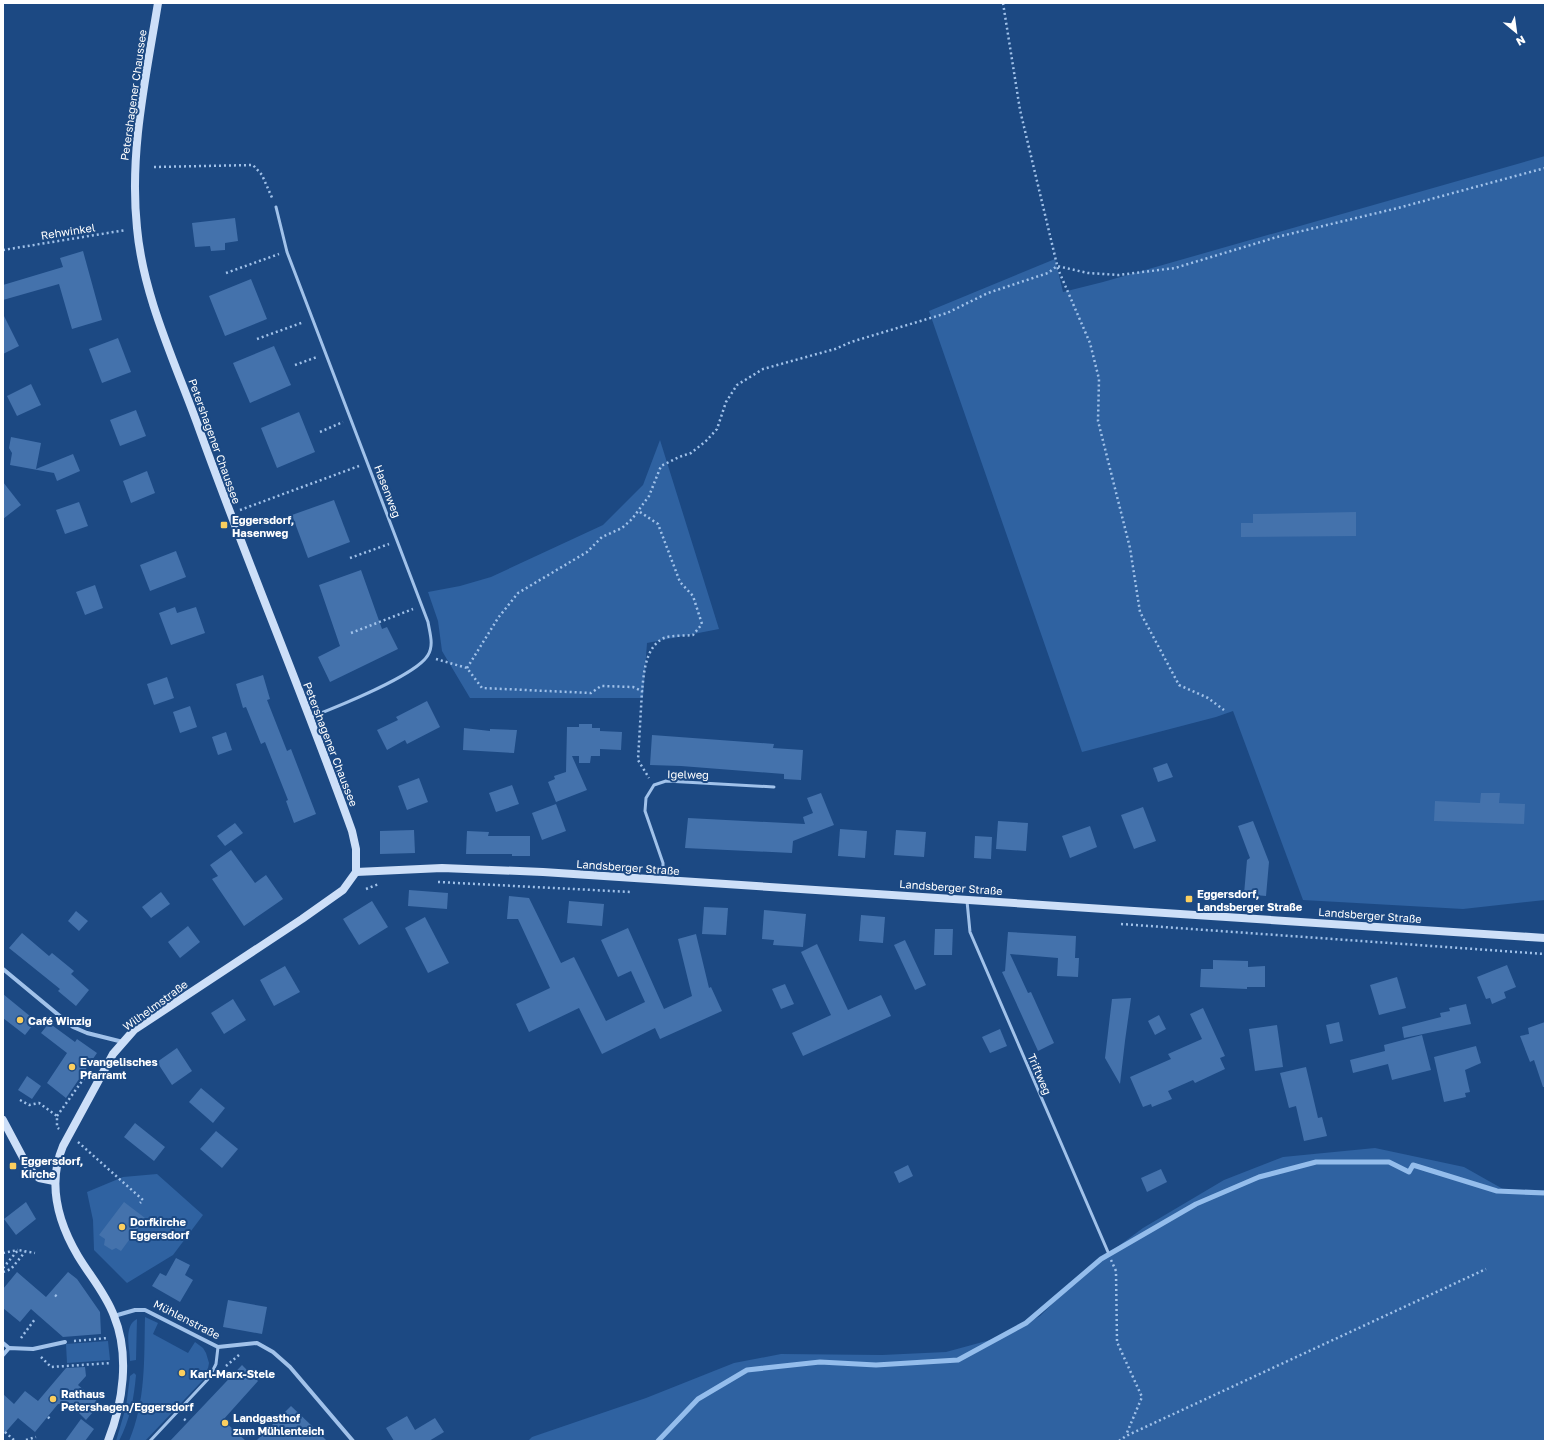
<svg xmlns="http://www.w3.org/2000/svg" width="1548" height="1444" font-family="'Golos Text',sans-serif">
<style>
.green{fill:#2f62a1}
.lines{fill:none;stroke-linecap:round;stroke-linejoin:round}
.stream{stroke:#94bdec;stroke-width:5}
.building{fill:#4472ac}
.path{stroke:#a1c2ea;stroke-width:2.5;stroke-dasharray:2 3;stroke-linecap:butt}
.lane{stroke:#a1c2ea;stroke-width:3}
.street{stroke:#a1c2ea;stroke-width:4}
.secondary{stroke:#cddff8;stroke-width:8}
.poi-dot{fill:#fbce5e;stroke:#1c4983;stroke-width:1.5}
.labels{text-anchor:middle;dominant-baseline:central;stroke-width:4;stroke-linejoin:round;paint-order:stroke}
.street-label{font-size:11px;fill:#fff;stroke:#1c4983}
.poi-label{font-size:11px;font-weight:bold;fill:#fff;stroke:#1c4983;text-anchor:start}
</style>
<rect width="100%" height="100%" fill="#1c4983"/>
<g class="green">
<polygon points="1545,156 1545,900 1463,909 1303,900 1233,711 1216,717 1082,752 929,311 1055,259 1063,292 1103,282"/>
<polygon points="660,440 719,629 647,643 643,698 470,698 442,651 438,621 428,592 460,586 491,577 603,525 643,485"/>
<polygon points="1375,1148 1464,1167 1510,1193 1545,1190 1545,1441 528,1441 532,1437 646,1398 734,1363 781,1354 882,1355 946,1352 1001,1337 1040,1316 1090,1267 1143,1228 1224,1180 1283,1157"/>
<polygon points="157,1174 203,1215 173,1255 127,1283 94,1250 93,1220 87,1192 123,1177"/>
<path d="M145,1317L158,1323L153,1334L188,1353L195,1342L203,1348L206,1353L209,1363L207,1374L203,1380L145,1441H129C146,1401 144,1359 145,1317Z"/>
<path d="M137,1319L136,1360L130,1361C130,1348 123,1326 137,1319Z"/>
<polygon points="108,1341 110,1360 67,1363 66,1344"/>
<path d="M134,1373L136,1375C134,1398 130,1420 119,1441H116L126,1407L130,1376Z"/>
</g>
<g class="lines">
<polyline class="stream" points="658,1441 698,1399 747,1370 820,1362 876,1365 958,1360 1026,1323 1101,1259 1196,1204 1259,1177 1316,1162 1389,1162 1409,1172 1413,1165 1497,1191 1545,1193"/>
</g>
<g class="building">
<polygon points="235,218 238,241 225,243 225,250 211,251 210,246 195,247 192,223"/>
<polygon points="83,251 102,320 72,329 59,284 3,300 3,285 63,267 60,258"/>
<polygon points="251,279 267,319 225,336 209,296"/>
<polygon points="3,314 19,346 3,354"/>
<polygon points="118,338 131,372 102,383 89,349"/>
<polygon points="274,346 291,385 250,403 233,363"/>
<polygon points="31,384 41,405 17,416 7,396"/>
<polygon points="136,410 146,436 120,446 110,420"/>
<polygon points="299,412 315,452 277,468 261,428"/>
<polygon points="11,437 41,443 36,469 73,454 80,471 57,481 54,473 10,465 12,453 9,448"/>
<polygon points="147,471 155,493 131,503 123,481"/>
<polygon points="3,482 21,505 3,519"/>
<polygon points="334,500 350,542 308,558 292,515"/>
<polygon points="79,502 88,526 65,534 56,510"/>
<polygon points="1356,512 1356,536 1241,537 1241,523 1253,523 1253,514"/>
<polygon points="176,551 186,577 150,591 140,565"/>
<polygon points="361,570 382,629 387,627 398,649 330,682 318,657 340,646 319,585"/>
<polygon points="95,585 103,608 85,615 76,592"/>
<polygon points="175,607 177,613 196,607 205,633 171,645 159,613"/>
<polygon points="263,675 270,699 267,700 287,751 291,749 316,814 294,823 286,801 288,800 265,742 261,744 246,707 243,708 236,684"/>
<polygon points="167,677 174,698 154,705 147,684"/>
<polygon points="427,701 440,727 407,744 405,740 387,750 377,730 398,720 396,717"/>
<polygon points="190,706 197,727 180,733 173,712"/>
<polygon points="579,724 592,724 592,728 600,728 600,731 622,732 621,750 600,749 600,756 591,756 590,763 579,763 579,756 572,756 587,790 556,802 548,782 555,779 554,776 566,772 567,727 579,727"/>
<polygon points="464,728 490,731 490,729 517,730 514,753 463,750"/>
<polygon points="226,732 232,750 218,755 212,737"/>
<polygon points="652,735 774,744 773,748 803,750 801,780 784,779 784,774 681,766 650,765"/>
<polygon points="1167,763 1173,777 1158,782 1153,768"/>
<polygon points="419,778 428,802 407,810 398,786"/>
<polygon points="512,785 519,804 496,812 489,793"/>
<polygon points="821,793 834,825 793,841 792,853 685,848 688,818 805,824 803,817 813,813 807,798"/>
<polygon points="1481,793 1500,793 1499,803 1525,804 1524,824 1434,821 1435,801 1480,803"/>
<polygon points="556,804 566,831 542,840 532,813"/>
<polygon points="1143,807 1156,841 1134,849 1121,815"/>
<polygon points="998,821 1028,823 1026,851 996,849"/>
<polygon points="1253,821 1269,862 1266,896 1244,894 1247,860 1250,858 1238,826"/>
<polygon points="235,823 243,833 225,846 217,836"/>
<polygon points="1090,826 1097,847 1070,858 1062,836"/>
<polygon points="840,829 867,831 865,858 838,856"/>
<polygon points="414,830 415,853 380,854 380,831"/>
<polygon points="896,830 926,832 924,857 894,855"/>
<polygon points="467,831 489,832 488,836 530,836 530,856 512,856 512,854 466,854"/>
<polygon points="975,836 992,837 991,859 974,858"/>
<polygon points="231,850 255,883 266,875 283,899 244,926 212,879 218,876 210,865"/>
<polygon points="409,890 448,893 447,909 408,906"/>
<polygon points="161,892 170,904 151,918 142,907"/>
<polygon points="509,896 529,898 561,963 574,957 606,1021 645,1002 631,971 618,977 601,940 628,928 664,1009 692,996 678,939 696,934 709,988 711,987 722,1011 660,1039 655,1028 602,1054 579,1008 529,1032 516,1004 550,988 518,919 507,919"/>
<polygon points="372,901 388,927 359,945 343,919"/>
<polygon points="569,901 604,904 602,926 567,923"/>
<polygon points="704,907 728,908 726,935 702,934"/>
<polygon points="764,910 806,914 803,947 773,945 774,940 762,939"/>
<polygon points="76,911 88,921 79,931 68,921"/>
<polygon points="861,915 885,917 883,943 859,941"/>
<polygon points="425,917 449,963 428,973 405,928"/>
<polygon points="188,926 200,942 180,958 168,942"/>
<polygon points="935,929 953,929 952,955 934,955"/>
<polygon points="1008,932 1076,936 1075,958 1079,958 1078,977 1057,976 1058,958 1010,954 1028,993 1031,992 1054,1043 1038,1051 1002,972 1005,971"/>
<polygon points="22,933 49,956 52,953 74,971 71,974 89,990 76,1006 58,991 60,989 9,948"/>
<polygon points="905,940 926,985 915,990 894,945"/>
<polygon points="817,944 848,1010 881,995 891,1016 803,1056 792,1033 831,1015 801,952"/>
<polygon points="1213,960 1248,961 1248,967 1265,966 1265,987 1247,987 1247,989 1200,987 1201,969 1213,969"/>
<polygon points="1507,965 1516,987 1504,992 1506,998 1492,1004 1490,998 1486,999 1477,977"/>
<polygon points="285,966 300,992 274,1006 260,980"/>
<polygon points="1397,977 1406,1008 1379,1015 1370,985"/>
<polygon points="785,984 794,1004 781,1009 772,989"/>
<polygon points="3,994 36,1021 25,1035 3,1018"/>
<polygon points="1131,998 1125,1041 1120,1084 1105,1058 1112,999"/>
<polygon points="233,999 246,1020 224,1034 211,1013"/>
<polygon points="1466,1004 1471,1024 1404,1038 1402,1027 1441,1017 1440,1013 1450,1011 1449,1008"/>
<polygon points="1203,1008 1225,1056 1220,1058 1225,1069 1195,1083 1193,1080 1168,1091 1172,1099 1152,1107 1151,1104 1143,1107 1130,1077 1171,1059 1168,1054 1202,1039 1190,1014"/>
<polygon points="1159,1015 1166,1029 1155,1035 1148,1021"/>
<polygon points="1339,1022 1343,1041 1330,1044 1326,1025"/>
<polygon points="1545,1022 1545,1087 1543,1087 1534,1060 1530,1062 1520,1036 1529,1034 1528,1028"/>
<polygon points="49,1023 75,1042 77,1039 97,1053 66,1098 47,1083 67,1053 41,1033"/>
<polygon points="1277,1025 1283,1067 1255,1071 1249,1029"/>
<polygon points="1000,1029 1007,1046 990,1053 982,1037"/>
<polygon points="1422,1035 1431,1070 1392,1080 1388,1064 1353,1073 1350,1060 1385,1051 1384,1045"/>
<polygon points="1476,1046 1481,1063 1465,1070 1470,1092 1465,1093 1466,1097 1444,1102 1434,1057"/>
<polygon points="177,1048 192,1071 172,1085 157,1062"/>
<polygon points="1306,1067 1318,1118 1322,1117 1327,1136 1304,1141 1296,1106 1289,1108 1280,1073"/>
<polygon points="27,1076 41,1086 32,1099 18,1090"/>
<polygon points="201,1088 225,1108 213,1123 189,1102"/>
<polygon points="135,1123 165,1147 154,1161 124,1137"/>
<polygon points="216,1131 238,1149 222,1168 200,1149"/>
<polygon points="908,1165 913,1176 899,1183 894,1172"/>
<polygon points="1161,1169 1167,1182 1147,1192 1141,1178"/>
<polygon points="26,1202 36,1219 16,1235 4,1219"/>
<polygon points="124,1202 145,1218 121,1251 116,1248 112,1250 104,1245 105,1239 99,1235"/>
<polygon points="176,1258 190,1265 185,1275 193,1280 180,1302 152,1286 160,1273 166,1276"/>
<polygon points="17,1272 46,1297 68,1272 77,1279 100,1312 101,1334 63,1337 31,1309 20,1322 3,1308 3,1289"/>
<polygon points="228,1300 267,1307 262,1334 223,1327"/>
<polygon points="242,1365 258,1381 223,1420 246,1441 170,1441"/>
<polygon points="85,1367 86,1376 78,1385 100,1404 86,1420 70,1404 58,1404 35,1432 18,1418 3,1435 3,1394 14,1404 25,1391 38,1401 66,1368"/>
<polygon points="291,1406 312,1426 327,1441 256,1441"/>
<polygon points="407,1416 415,1430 435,1418 444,1432 429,1441 394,1441 386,1428"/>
<polygon points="81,1419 94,1429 85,1441 65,1441"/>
</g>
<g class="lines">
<g class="path">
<polyline points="1003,3 1020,110 1058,269 1090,343 1099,379 1098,421 1130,548 1140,612 1179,685 1208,698 1224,710"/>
<polyline points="154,167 253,165 262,175 273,200"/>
<polyline points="3,250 126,230"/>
<polyline points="226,273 279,254"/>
<polyline points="257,339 304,322"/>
<polyline points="295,365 317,357"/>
<polyline points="320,432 343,422"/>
<polyline points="240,510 359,466"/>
<path d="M640,512L658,524L680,582L693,596L702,624L693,635C684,636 672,635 664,638C645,647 644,673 642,691"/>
<polyline points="350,558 389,544"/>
<polyline points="351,633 413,609"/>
<polyline points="436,659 467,668 482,688 591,693 601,686 633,687 642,691 638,760 649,778"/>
<polyline points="467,668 498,618 518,593 587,552 602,537 622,528 632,519 649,496 661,466 679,457 691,453 706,441 717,429 726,402 737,385 763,369 835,349 851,342 947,313 988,293 1048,273 1057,266 1088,273 1119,275 1175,268 1277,237 1398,208 1545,168"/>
<polyline points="438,882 631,892"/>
<polyline points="366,889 379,884"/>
<polyline points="1121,924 1545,954"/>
<polyline points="20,1100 29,1105 39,1103 57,1116 57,1127 59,1129"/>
<polyline points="57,1116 85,1077"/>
<polyline points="78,1142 143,1200 140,1203"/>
<polyline points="3,1253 18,1250"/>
<polyline points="1111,1260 1116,1271 1117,1342 1142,1397 1126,1435"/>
<polyline points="3,1268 18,1250 35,1253"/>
<polyline points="3,1272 11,1269 25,1252"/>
<polyline points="55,1295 59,1298"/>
<polyline points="21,1338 35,1319"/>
<polyline points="74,1341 108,1338"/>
<polyline points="41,1357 51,1367 111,1363"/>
<polyline points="226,1366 239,1355"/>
<polyline points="48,1417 51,1420"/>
<polyline points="184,1419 188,1422"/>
<polyline points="5,1432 15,1441"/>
<polyline points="26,1440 36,1437"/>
<polyline points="1119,1441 1126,1436 1486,1269"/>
</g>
<g class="lane">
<path d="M276,207L287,252L428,622C430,634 434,645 428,655C417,675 334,708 311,717"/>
<polyline points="663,878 663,863 645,811 646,798 654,785 666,781 774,787"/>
<polyline points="967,901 970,932 1108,1252"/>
<polyline points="150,1441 209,1378 216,1364 218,1347"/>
</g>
<g class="street">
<polyline points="3,969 73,1027 87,1033 123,1042"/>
<polyline points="114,1316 135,1310 145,1310 218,1347 257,1343 273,1352 290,1367 353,1441"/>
<polyline points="3,1343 9,1348"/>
<polyline points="3,1355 9,1348 33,1349 65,1342"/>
</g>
<g class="secondary">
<path d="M158,3C146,77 129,152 137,228C143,295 174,360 197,423C246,560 303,694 352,831L356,849V872"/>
<polyline points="356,872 442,868 543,872 1545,938"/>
<polyline points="3,1120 29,1169 39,1178 54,1181"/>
<path d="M108,1441C123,1403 130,1355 114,1316C106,1294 90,1276 78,1256C58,1222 47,1184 63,1146L113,1054L134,1030L302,919L343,890L356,872"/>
</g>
</g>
<g class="poi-dot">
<rect x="220" y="521" width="8" height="8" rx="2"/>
<rect x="1185" y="895" width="8" height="8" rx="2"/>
<circle cx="20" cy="1020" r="4"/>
<circle cx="72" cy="1067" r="4"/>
<rect x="9" y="1162" width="8" height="8" rx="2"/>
<circle cx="122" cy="1227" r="4"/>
<circle cx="182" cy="1373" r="4"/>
<circle cx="53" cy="1399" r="4"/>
<circle cx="225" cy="1423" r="4"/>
</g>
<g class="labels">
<g class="street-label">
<text transform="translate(133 95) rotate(-82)">Petershagener Chaussee</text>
<text transform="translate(68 231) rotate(-9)">Rehwinkel</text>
<text transform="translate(215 441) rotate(70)">Petershagener Chaussee</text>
<text transform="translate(388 491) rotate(69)">Hasenweg</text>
<text transform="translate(331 744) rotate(69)">Petershagener Chaussee</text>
<text transform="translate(688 774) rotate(1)">Igelweg</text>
<text transform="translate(628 867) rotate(4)">Landsberger Straße</text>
<text transform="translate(951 887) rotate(4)">Landsberger Straße</text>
<text transform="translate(1370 915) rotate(4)">Landsberger Straße</text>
<text transform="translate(155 1005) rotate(-36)">Wilhelmstraße</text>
<text transform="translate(1040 1074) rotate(67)">Triftweg</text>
<text transform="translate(187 1319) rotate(27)">Mühlenstraße</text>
</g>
<g class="poi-label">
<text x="232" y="519">Eggersdorf,<tspan x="232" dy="13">Hasenweg</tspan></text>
<text x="1197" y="893">Eggersdorf,<tspan x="1197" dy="13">Landsberger Straße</tspan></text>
<text x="28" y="1020">Café Winzig</text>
<text x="80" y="1061">Evangelisches<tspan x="80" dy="13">Pfarramt</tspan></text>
<text x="21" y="1160">Eggersdorf,<tspan x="21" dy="13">Kirche</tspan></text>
<text x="130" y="1221">Dorfkirche<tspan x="130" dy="13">Eggersdorf</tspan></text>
<text x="190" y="1373">Karl-Marx-Stele</text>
<text x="61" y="1393">Rathaus<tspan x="61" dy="13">Petershagen/Eggersdorf</tspan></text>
<text x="233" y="1417">Landgasthof<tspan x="233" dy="13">zum Mühlenteich</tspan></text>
</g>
</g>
<rect width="1548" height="1444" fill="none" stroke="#ffffff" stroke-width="8"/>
<g transform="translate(1516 32) rotate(151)" stroke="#1c4983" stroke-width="3" paint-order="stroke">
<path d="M0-3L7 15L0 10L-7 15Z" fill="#ffffff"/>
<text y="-6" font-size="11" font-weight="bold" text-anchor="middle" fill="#ffffff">N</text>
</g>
</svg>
